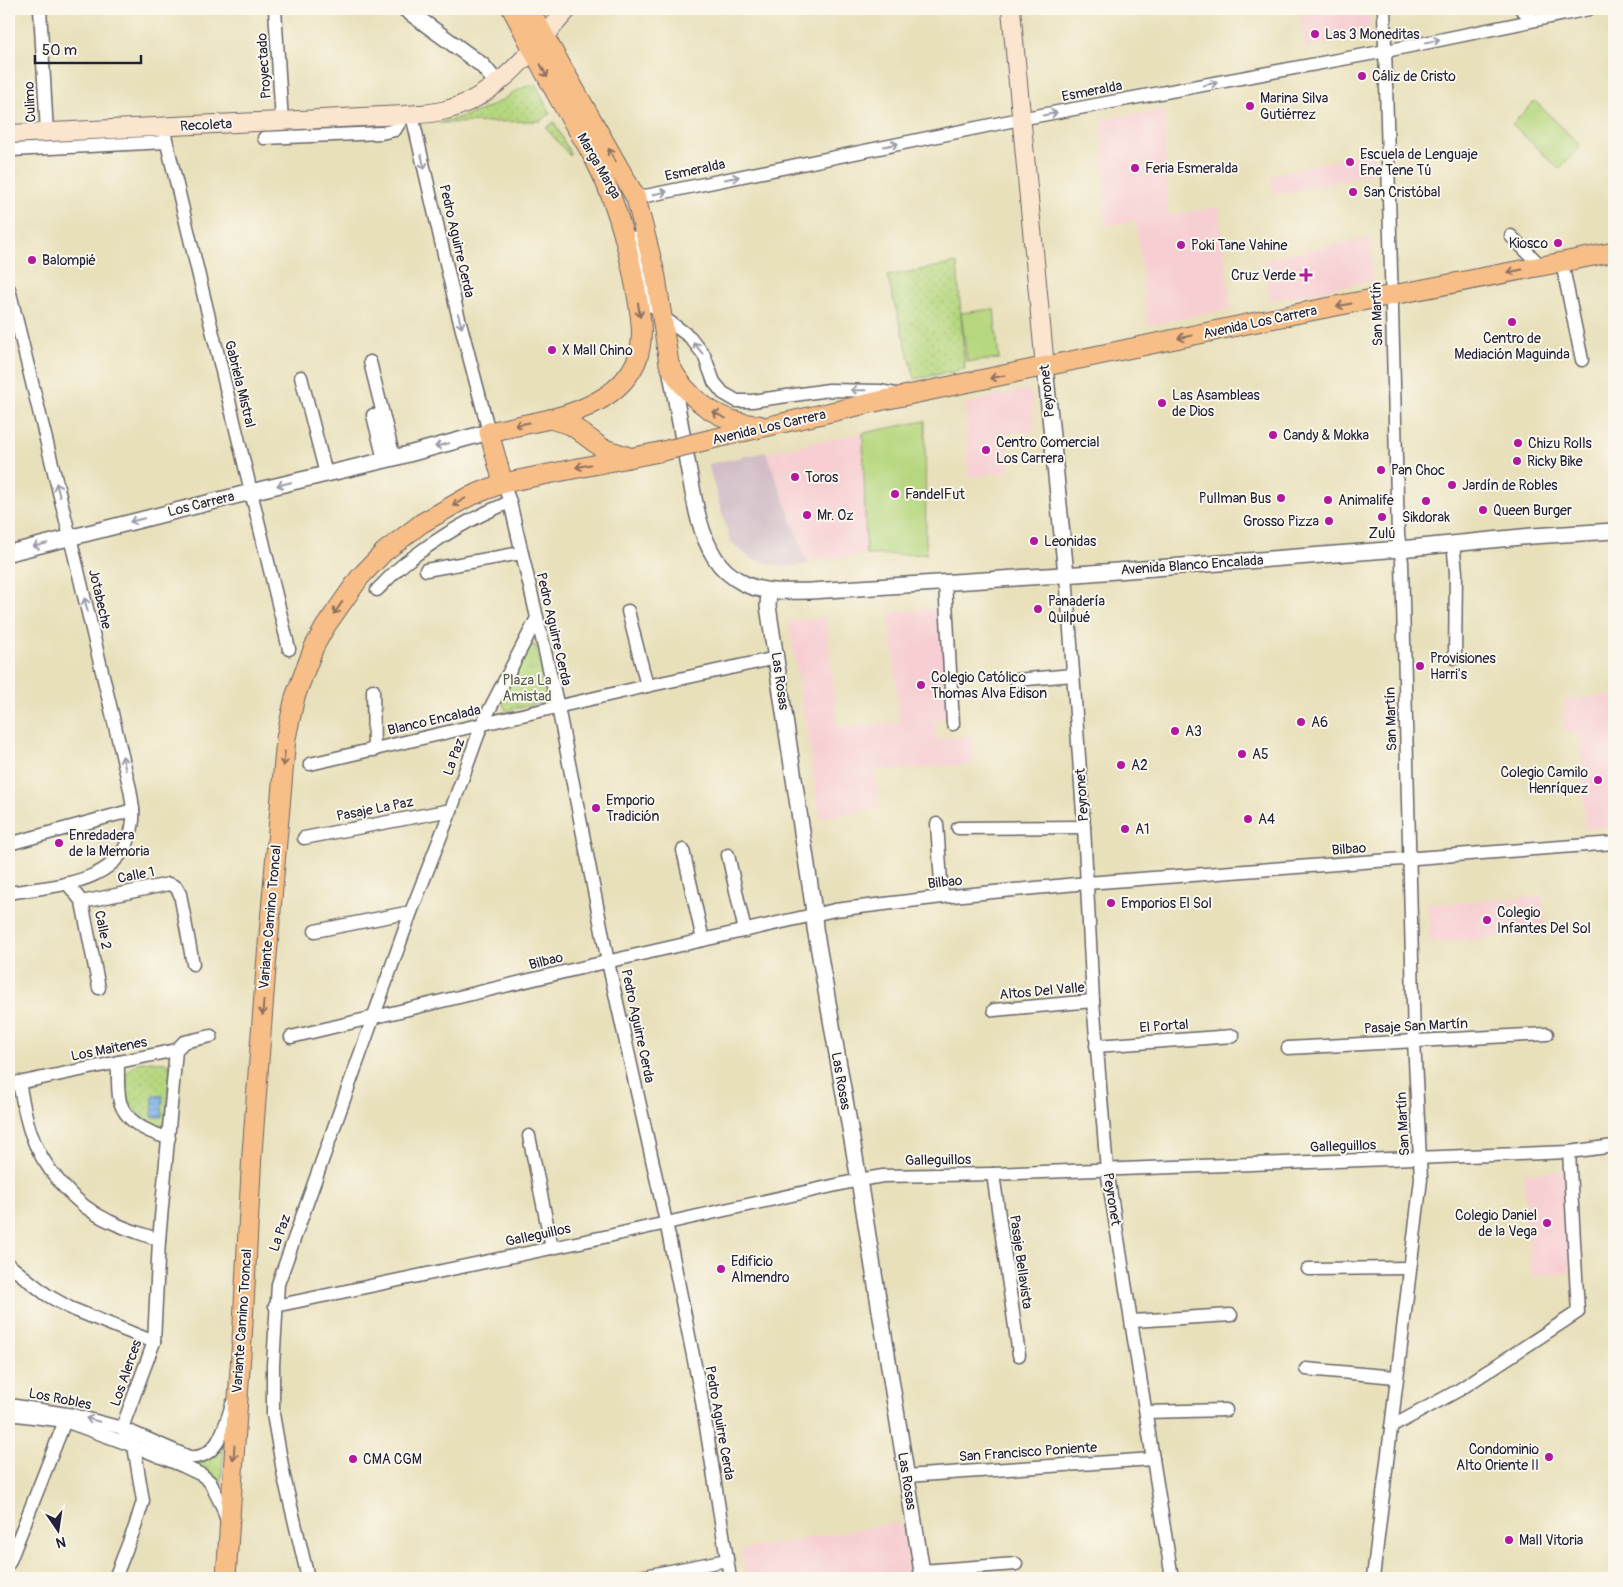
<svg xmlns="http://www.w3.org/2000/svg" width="1623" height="1587" font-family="Pangolin,sans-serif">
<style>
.built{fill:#f7cfd3}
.industrial{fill:#d2bdc7}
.grass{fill:url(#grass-dots);stroke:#6c7c5d}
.park{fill:url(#park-tufts);stroke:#6c7c5d}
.pitch{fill:#b6d77f;stroke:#6c7c5d}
.water{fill:url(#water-rules);stroke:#4c6a91}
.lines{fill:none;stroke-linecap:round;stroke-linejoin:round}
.minor-casing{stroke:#676467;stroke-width:15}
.tertiary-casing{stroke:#676467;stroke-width:18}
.secondary-casing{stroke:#676467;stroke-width:20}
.primary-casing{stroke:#676467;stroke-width:21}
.minor{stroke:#fff;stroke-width:12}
.tertiary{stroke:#fff;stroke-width:15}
.secondary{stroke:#fce5cf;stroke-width:18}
.primary{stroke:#f7be87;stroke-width:19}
.primary-bridge-casing{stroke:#676467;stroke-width:21;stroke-linecap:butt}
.primary-bridge{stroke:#f7be87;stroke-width:19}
.oneway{stroke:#9c9ca7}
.oneway2{stroke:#8c7061}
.poi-dot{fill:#b5179e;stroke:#fbf7ec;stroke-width:2}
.labels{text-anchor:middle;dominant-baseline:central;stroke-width:4;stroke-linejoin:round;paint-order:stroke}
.poi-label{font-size:14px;fill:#22223b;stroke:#fbf7ec;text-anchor:start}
.street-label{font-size:14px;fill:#22223b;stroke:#fbf7ec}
.park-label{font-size:14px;fill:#4e584f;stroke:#fbf7ec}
</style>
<defs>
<pattern id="grass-dots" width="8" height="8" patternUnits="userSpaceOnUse" patternTransform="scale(1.25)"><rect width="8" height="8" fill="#b6d77f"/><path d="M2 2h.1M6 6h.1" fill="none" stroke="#9cb86f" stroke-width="1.8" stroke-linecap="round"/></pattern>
<pattern id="park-tufts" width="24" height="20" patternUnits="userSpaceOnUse" patternTransform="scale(1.25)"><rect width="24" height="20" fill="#b6d77f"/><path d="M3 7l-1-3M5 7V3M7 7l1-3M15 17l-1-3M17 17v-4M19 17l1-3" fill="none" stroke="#9cb86f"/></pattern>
<pattern id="water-rules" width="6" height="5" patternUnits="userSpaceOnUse" patternTransform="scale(1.25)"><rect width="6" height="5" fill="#77b1e7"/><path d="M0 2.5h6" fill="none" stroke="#6190bc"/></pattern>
</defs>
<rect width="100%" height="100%" fill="#fbf7ec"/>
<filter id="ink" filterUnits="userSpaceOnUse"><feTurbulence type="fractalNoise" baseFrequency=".02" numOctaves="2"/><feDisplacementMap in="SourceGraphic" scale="10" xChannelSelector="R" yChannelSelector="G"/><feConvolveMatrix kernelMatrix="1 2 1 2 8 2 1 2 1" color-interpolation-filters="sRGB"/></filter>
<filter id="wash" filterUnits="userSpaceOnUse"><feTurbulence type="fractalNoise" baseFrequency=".0096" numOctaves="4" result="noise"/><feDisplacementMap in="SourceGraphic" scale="20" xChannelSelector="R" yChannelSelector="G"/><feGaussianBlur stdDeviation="1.12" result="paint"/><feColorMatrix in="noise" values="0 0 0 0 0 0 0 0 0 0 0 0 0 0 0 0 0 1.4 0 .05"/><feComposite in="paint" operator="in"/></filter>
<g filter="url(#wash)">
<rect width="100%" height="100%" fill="#e8e0ba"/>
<g class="built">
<polygon points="1337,9 1370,9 1371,34 1368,37 1305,48 1301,16"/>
<polygon points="1164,110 1168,215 1219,207 1231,309 1147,325 1136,221 1105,226 1102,119"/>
<polygon points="1374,151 1374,174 1273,195 1271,175"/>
<polygon points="1371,238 1372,281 1269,301 1265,259"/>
<polygon points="1027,389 1032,394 1034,432 1007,433 1009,472 968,477 966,404"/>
<polygon points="863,433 866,555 807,561 766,452"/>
<polygon points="941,608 947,718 935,721 936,739 973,736 975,764 874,771 880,809 820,817 789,621 826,618 838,728 900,722 889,612"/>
<polygon points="1614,695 1614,827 1585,829 1581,733 1564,733 1564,700"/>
<polygon points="1543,896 1546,935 1430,943 1427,904"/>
<polygon points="1564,1171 1570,1273 1531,1276 1524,1173"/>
<polygon points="901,1522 911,1578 745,1578 741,1550"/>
</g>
<polygon class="industrial" points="766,452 807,561 809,564 785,567 751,559 730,541 708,464"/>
<g class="grass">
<path d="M536,84L550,114L540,121L439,123C457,118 474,114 491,106C506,99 519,86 536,84Z"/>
<polygon points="554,122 570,153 569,155 546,128"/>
<polygon points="957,263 965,369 915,379 887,276"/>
<path d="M151,1061L171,1064L165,1127L160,1128C147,1122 127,1108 126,1092C125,1085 127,1078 127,1072L137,1063Z"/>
<polygon points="224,1441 221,1485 207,1472 189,1464"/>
</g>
<polygon class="park" points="536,645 548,701 506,711 502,701 528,646"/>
<g class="pitch">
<polygon points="1535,101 1581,146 1559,169 1512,124"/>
<polygon points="994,309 999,359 967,362 961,313"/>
<polygon points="925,421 926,554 866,555 863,433"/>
</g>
<polygon class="water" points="153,1095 163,1096 162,1117 152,1117"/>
</g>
<g filter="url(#ink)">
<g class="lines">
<defs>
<g id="minor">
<polyline points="40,9 47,133"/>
<polyline points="275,9 282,122"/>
<polyline points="1521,9 1534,20"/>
<polyline points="412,115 457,311 489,432"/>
<polyline points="163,127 289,649"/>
<polyline points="264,138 381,133 395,130 404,115"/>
<polyline points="12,150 166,142"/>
<polyline points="630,193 636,198 1020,119 1386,51 1589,9"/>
<polyline points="1511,236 1541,266"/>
<polyline points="1562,263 1582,360"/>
<path d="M9,289L70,537L130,789C132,801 135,815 132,827C122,885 55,885 9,893"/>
<polyline points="663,317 690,337 704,355 714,382 723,393 737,401 752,401 829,390 879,391 896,394"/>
<polyline points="370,362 394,458"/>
<polyline points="301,377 326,474"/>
<polyline points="373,415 384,460"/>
<polyline points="503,483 510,502 558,707 608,962 666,1222 701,1395 730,1578"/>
<polyline points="1453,543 1456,572 1455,658"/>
<polyline points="426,570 521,553"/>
<polyline points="1066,574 1084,827 1093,1001 1107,1170 1172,1578"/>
<polyline points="945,583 953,724"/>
<path d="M377,590C386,581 395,571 405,563C437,538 473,517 510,502"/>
<polyline points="628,611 647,686"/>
<polyline points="1016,680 1073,675"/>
<polyline points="373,690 374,750"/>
<polyline points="310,764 647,686 776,658"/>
<polyline points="937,824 942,897"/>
<polyline points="958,828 1084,827"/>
<polyline points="304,838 451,810"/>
<polyline points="9,844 133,810"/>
<polyline points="683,850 703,940"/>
<polyline points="728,855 745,931"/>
<polyline points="67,883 82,902 99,988"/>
<polyline points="82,902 169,884 176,887 180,894 193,964"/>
<polyline points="315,931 411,912"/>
<polyline points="994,1010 1093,1001"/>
<polyline points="291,1037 593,965 835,910 942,897 1087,883 1614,843"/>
<polyline points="1096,1046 1233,1036"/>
<polyline points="1288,1048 1547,1034"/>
<path d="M118,1062C118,1075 117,1089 120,1102C127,1124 149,1133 169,1138"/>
<path d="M19,1082C22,1098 25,1115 30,1131C42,1167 74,1205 109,1221C125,1229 143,1234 159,1240"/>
<polyline points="9,1085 176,1050 184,1042 211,1036"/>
<polyline points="529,1136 552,1248"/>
<polyline points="993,1174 1019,1355"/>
<polyline points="9,1265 47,1295 70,1308 154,1342"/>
<polyline points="1308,1269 1410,1268"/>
<polyline points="275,1306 604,1237 859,1180 883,1176 993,1174 1569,1152 1614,1146"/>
<polyline points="1132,1321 1231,1315"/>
<polyline points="1306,1369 1396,1377"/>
<path d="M9,1405L73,1415L122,1428L189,1457C218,1460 225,1426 232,1404"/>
<polyline points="1146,1412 1226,1410"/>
<polyline points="9,1414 65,1421 134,1446 183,1466 202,1475 210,1482 223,1508 227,1522"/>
<polyline points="1391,1427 1459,1390 1578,1312 1569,1152"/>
<polyline points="906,1476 1153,1459"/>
<polyline points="9,1563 65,1421 71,1416"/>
<polyline points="921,1571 1016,1564"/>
<polyline points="115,1578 135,1527 143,1501 134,1446 122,1428 154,1342 159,1240 176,1050"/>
<polyline points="308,1578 284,1477 273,1414 273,1365 278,1284 411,912 451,810 482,724 537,618"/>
<polyline points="635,1578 727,1560"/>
<polyline points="1373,1578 1421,1179 1414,1040 1402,562 1398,534 1384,9"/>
</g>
<g id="tertiary">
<polyline points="405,9 482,65 497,83"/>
<polyline points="633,239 653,305"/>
<polyline points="1045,367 1066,574"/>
<path d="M670,368C676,401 682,434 688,466C694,497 698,531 715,558C721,568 732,577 743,583C764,594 788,591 811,591L1078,574L1400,549L1532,536L1614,531"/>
<polyline points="9,553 263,489 394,458 489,432"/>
<polyline points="769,591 768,606 813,905 815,928 859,1180 923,1578"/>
</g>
<g id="secondary">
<polyline points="1011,9 1045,367"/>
<path d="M9,134L404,115C417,114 432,114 446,110C498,97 534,47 568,9"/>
</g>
<g id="primary">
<path d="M512,9C527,37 540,65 556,93C568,116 584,138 596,162C617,203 629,250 637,295C641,318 645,341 636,362C621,395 583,411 550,419"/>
<path d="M529,9L636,198L656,277L669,364C687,399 719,423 759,425"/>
<polyline points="712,439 884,400 1295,314 1614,252"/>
<polyline points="503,483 489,432 550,419 571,425 602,448 629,457"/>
<polyline points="226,1578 243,1324 252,1153 266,968 286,738 295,697 314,647 325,627 360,577 384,552 422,523 466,498 503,483 659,452"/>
</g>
</defs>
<use href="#minor" class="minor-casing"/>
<use href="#tertiary" class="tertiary-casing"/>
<use href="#secondary" class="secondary-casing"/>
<use href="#primary" class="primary-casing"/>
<use href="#minor" class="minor"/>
<use href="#tertiary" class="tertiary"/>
<use href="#secondary" class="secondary"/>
<use href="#primary" class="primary"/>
<defs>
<polyline id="primary-bridge" points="659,452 712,439"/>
</defs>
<use href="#primary-bridge" class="primary-bridge-casing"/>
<use href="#primary-bridge" class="primary-bridge"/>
</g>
<defs><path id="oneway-shaft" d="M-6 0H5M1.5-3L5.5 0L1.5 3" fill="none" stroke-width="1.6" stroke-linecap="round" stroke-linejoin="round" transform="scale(1.25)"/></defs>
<g class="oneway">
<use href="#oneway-shaft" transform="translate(1433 41) rotate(-12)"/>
<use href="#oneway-shaft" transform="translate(1210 84) rotate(-11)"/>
<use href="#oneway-shaft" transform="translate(1050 114) rotate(-11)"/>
<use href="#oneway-shaft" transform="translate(891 145) rotate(-11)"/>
<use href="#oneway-shaft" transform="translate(423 162) rotate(77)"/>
<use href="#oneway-shaft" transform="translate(732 178) rotate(-12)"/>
<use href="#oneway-shaft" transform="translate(660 193) rotate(-11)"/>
<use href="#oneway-shaft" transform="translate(460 321) rotate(75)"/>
<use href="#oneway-shaft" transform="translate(698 348) rotate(-128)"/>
<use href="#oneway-shaft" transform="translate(858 390) rotate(-179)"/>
<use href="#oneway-shaft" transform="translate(442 445) rotate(166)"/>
<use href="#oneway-shaft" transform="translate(284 484) rotate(167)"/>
<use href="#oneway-shaft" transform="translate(58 490) rotate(-104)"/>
<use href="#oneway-shaft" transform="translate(137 520) rotate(166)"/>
<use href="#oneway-shaft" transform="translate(40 545) rotate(166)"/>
<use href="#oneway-shaft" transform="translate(86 605) rotate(-103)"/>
<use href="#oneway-shaft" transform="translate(124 763) rotate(-103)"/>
<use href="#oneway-shaft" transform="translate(93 1420) rotate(-165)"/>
</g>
<g class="oneway2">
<use href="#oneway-shaft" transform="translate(544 71) rotate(63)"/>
<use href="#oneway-shaft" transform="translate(612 155) rotate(-119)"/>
<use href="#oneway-shaft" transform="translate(1515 271) rotate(169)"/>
<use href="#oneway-shaft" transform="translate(1344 305) rotate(169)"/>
<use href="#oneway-shaft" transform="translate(639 310) rotate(82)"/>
<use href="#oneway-shaft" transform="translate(1185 337) rotate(168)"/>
<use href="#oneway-shaft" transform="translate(997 377) rotate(168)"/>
<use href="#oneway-shaft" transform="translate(719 415) rotate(-154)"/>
<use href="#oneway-shaft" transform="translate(522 424) rotate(169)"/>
<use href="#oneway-shaft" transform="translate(583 466) rotate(169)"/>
<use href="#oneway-shaft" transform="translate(459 502) rotate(150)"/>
<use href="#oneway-shaft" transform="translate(338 608) rotate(125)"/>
<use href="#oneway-shaft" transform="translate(284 759) rotate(95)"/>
<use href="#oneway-shaft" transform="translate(263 1008) rotate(94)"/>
<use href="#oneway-shaft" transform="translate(234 1453) rotate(93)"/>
</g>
</g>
<g class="poi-dot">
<circle cx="1315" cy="34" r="5"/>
<circle cx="1362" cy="76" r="5"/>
<circle cx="1250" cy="106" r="5"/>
<circle cx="1350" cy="162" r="5"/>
<circle cx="1135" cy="168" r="5"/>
<circle cx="1353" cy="192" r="5"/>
<circle cx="1558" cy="243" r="5"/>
<circle cx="1181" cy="245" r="5"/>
<circle cx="32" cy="260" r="5"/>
<path d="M1303.5 267.5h5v5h5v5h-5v5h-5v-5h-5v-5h5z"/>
<circle cx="1512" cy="322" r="5"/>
<circle cx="552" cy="350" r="5"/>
<circle cx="1162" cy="403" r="5"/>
<circle cx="1273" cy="435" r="5"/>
<circle cx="1518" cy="443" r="5"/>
<circle cx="986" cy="450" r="5"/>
<circle cx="1517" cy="461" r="5"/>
<circle cx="1381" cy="470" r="5"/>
<circle cx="795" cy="477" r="5"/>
<circle cx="1452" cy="485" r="5"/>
<circle cx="895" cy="494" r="5"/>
<circle cx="1281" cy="498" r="5"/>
<circle cx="1328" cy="500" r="5"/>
<circle cx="1426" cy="501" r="5"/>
<circle cx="1483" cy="510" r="5"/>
<circle cx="807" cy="515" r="5"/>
<circle cx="1382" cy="517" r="5"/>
<circle cx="1329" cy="521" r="5"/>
<circle cx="1034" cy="541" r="5"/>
<circle cx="1038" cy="609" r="5"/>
<circle cx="1420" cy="666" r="5"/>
<circle cx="921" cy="685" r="5"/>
<circle cx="1301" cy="722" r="5"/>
<circle cx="1175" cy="731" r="5"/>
<circle cx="1242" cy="754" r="5"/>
<circle cx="1121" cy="765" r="5"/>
<circle cx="1598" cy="780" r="5"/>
<circle cx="596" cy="808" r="5"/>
<circle cx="1248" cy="819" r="5"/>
<circle cx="1125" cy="829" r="5"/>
<circle cx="59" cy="843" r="5"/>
<circle cx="1111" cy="903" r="5"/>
<circle cx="1487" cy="920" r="5"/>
<circle cx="1547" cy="1223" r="5"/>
<circle cx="721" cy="1269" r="5"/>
<circle cx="1549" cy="1457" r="5"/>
<circle cx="353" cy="1459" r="5"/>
<circle cx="1509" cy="1540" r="5"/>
</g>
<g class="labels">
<g class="poi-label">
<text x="1325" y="34">Las 3 Moneditas</text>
<text x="1372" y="76">Cáliz de Cristo</text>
<text x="1260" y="98">Marina Silva<tspan x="1260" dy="16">Gutiérrez</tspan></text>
<text x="1360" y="154">Escuela de Lenguaje<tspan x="1360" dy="16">Ene Tene Tú</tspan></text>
<text x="1145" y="168">Feria Esmeralda</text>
<text x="1363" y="192">San Cristóbal</text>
<text x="1548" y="243" text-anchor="end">Kiosco</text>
<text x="1191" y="245">Poki Tane Vahine</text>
<text x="42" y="260">Balompié</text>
<text x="1296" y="275" text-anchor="end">Cruz Verde</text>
<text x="1512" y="338" text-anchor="middle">Centro de<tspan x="1512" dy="16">Mediación Maguinda</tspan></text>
<text x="562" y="350">X Mall Chino</text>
<text x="1172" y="395">Las Asambleas<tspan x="1172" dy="16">de Dios</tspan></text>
<text x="1283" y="435">Candy &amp; Mokka</text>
<text x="996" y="442">Centro Comercial<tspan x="996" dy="16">Los Carrera</tspan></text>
<text x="1528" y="443">Chizu Rolls</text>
<text x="1527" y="461">Ricky Bike</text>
<text x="1391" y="470">Pan Choc</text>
<text x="805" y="477">Toros</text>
<text x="1462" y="485">Jardín de Robles</text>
<text x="905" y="494">FandelFut</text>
<text x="1271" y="498" text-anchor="end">Pullman Bus</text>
<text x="1338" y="500">Animalife</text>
<text x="1493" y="510">Queen Burger</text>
<text x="817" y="515">Mr. Oz</text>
<text x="1426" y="517" text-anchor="middle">Sikdorak</text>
<text x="1319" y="521" text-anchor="end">Grosso Pizza</text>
<text x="1382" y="533" text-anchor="middle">Zulú</text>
<text x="1044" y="541">Leonidas</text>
<text x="1048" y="601">Panadería<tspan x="1048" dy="16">Quilpué</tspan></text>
<text x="1430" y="658">Provisiones<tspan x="1430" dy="16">Harri's</tspan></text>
<text x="931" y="677">Colegio Católico<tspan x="931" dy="16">Thomas Alva Edison</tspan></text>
<text x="1311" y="722">A6</text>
<text x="1185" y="731">A3</text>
<text x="1252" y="754">A5</text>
<text x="1131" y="765">A2</text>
<text x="1588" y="772" text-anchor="end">Colegio Camilo<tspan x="1588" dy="16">Henríquez</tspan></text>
<text x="606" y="800">Emporio<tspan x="606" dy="16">Tradición</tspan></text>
<text x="1258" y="819">A4</text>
<text x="1135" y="829">A1</text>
<text x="69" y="835">Enredadera<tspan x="69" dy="16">de la Memoria</tspan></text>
<text x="1121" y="903">Emporios El Sol</text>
<text x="1497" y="912">Colegio<tspan x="1497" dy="16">Infantes Del Sol</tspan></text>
<text x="1537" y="1215" text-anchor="end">Colegio Daniel<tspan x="1537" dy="16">de la Vega</tspan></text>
<text x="731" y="1261">Edificio<tspan x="731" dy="16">Almendro</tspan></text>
<text x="1539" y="1449" text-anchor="end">Condominio<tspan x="1539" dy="16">Alto Oriente II</tspan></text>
<text x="363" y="1459">CMA CGM</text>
<text x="1519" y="1540">Mall Vitoria</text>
</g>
<g class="street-label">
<text transform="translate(264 66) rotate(-94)">Proyectado</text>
<text transform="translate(1092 91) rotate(-11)">Esmeralda</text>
<text transform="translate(30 102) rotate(-93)">Culimo</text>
<text transform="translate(206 125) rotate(-3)">Recoleta</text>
<text transform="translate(599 166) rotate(60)">Marga Marga</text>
<text transform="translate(695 170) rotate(-12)">Esmeralda</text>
<text transform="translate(457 241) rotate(77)">Pedro Aguirre Cerda</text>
<text transform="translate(1377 314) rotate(-92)">San Martín</text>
<text transform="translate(1260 322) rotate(-12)">Avenida Los Carrera</text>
<text transform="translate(240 384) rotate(76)">Gabriela Mistral</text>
<text transform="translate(1047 391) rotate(-96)">Peyronet</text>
<text transform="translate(769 427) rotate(-13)">Avenida Los Carrera</text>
<text transform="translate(201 504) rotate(-14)">Los Carrera</text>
<text transform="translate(1192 565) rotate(-4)">Avenida Blanco Encalada</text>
<text transform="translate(100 599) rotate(77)">Jotabeche</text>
<text transform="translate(554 629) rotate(77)">Pedro Aguirre Cerda</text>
<text transform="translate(780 681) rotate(82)">Las Rosas</text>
<text transform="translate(1391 719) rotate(-92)">San Martín</text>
<text transform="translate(434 720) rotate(-13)">Blanco Encalada</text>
<text transform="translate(454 757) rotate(-70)">La Paz</text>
<text transform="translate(1082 795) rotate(-94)">Peyronet</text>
<text transform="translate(375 809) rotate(-11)">Pasaje La Paz</text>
<text transform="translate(1349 849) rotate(-4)">Bilbao</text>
<text transform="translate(136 875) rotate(-11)">Calle 1</text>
<text transform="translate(945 882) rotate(-6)">Bilbao</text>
<text transform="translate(270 917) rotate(-85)">Variante Camino Troncal</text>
<text transform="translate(103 930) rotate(79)">Calle 2</text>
<text transform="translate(546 961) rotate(-14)">Bilbao</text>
<text transform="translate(1042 991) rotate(-5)">Altos Del Valle</text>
<text transform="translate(638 1026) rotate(78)">Pedro Aguirre Cerda</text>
<text transform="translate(1164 1026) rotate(-4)">El Portal</text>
<text transform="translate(1416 1026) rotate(-3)">Pasaje San Martín</text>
<text transform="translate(109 1049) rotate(-11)">Los Maitenes</text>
<text transform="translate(841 1081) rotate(80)">Las Rosas</text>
<text transform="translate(1403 1124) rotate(-93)">San Martín</text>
<text transform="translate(1343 1146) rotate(-2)">Galleguillos</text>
<text transform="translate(938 1160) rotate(-1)">Galleguillos</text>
<text transform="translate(1112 1199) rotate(81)">Peyronet</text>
<text transform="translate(280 1233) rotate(-70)">La Paz</text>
<text transform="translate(538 1235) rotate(-12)">Galleguillos</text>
<text transform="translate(1021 1262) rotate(82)">Pasaje Bellavista</text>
<text transform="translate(242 1321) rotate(-86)">Variante Camino Troncal</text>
<text transform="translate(126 1373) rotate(-71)">Los Alerces</text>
<text transform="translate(60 1399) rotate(11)">Los Robles</text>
<text transform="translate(720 1423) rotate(80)">Pedro Aguirre Cerda</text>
<text transform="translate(1028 1452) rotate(-4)">San Francisco Poniente</text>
<text transform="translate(907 1481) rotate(81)">Las Rosas</text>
</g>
<g class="park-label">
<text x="527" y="680">Plaza La<tspan x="527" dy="16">Amistad</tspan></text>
</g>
</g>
<rect width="1623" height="1587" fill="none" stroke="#fbf7ec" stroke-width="30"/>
<g transform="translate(58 1530) rotate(167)" stroke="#fbf7ec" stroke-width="4" paint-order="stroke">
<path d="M0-4L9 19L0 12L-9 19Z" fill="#22223b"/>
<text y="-8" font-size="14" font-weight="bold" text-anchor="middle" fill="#22223b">N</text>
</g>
<path d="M35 55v8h106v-8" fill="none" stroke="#22223b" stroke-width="2.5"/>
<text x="42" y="55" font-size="15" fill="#22223b" stroke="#fbf7ec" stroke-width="4" paint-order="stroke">50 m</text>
</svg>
